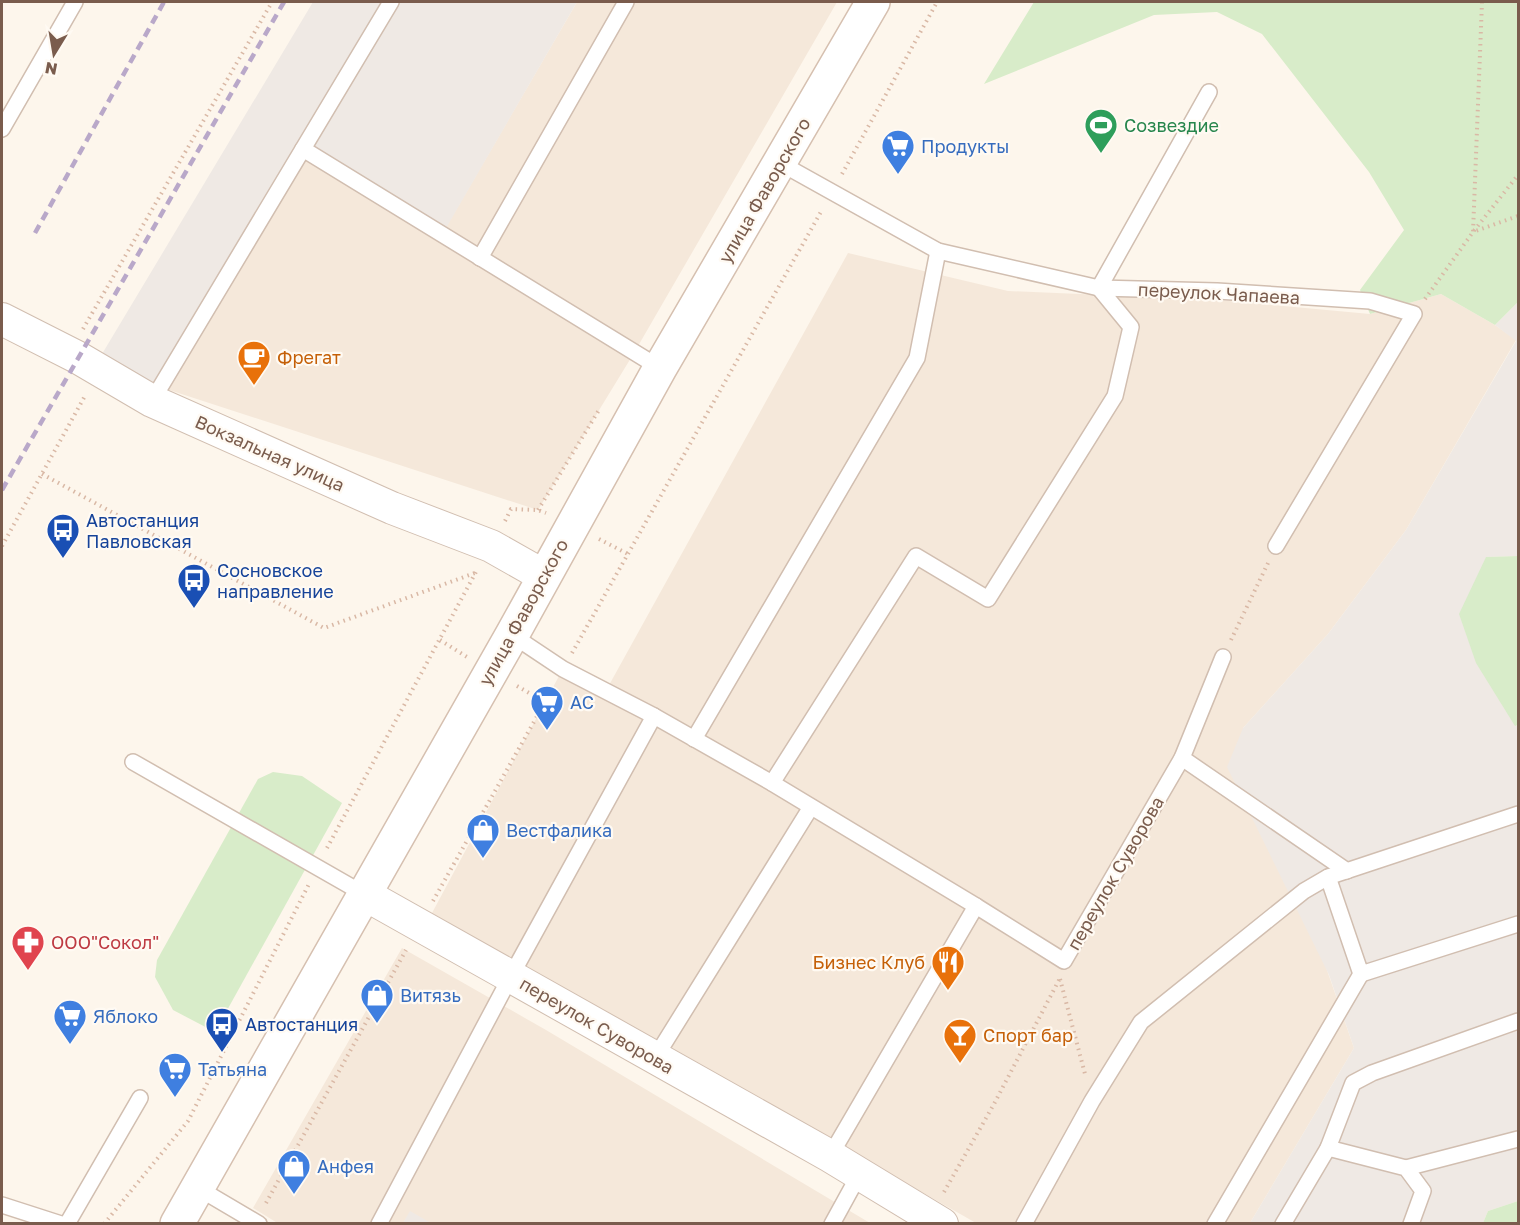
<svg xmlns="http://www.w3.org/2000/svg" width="1520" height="1225" font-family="'Golos Text',sans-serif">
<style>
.residential{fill:#f5e8da}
.industrial{fill:#efe9e4}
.green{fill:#d8ecc9}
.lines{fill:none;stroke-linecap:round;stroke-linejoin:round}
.lane-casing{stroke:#d1beb0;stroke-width:18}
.street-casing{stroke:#d1beb0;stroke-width:34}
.secondary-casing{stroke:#d6c0b0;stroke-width:36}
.path{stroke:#d9b8a5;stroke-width:4;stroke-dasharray:1.5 4.5;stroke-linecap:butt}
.lane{stroke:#fff;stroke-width:15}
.street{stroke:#fff;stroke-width:32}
.secondary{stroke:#fff;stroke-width:33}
.rail{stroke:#b9a8c9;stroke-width:4.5;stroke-dasharray:9 6;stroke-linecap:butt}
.labels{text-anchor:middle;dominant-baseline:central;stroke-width:4.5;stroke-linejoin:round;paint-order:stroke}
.leisure-label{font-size:18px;fill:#27864d;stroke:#fffaf3;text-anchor:start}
.shop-label{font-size:18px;fill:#366cbe;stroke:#fffaf3;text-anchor:start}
.street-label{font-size:18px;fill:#7a5c4d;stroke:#fffaf3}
.food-label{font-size:18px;fill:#c56008;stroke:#fffaf3;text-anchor:start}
.transit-label{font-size:18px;fill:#164399;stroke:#fffaf3;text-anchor:start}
.health-label{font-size:18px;fill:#be3a42;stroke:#fffaf3;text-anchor:start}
</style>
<rect width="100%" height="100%" fill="#fdf6ec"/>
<g class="residential">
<polygon points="577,2 837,2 634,353 538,510 160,387 303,149 442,234"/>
<polygon points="848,253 1008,291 1218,300 1370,314 1441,294 1495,325 1516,340 1406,530 1328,634 1243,728 1354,1048 1250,1223 976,1223 432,913 566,663 608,687"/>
<polygon points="402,948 546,1030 870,1223 431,1224 411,1212 403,1223 279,1224 253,1208"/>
</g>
<g class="industrial">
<polygon points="313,2 577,2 442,235 303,149 160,387 102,354"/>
<polygon points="1518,302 1518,556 1486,557 1516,726 1518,725 1518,1201 1488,1211 1483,1223 1250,1223 1354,1048 1329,975 1227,767 1243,728 1328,634 1406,530 1516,341 1495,325"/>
<polygon points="410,1211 431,1223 403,1223"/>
</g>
<g class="green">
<polygon points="1034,2 1518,2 1518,302 1495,325 1441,294 1370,314 1360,290 1404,230 1369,172 1262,34 1217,12 1154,15 984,84"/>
<polygon points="1518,556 1518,725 1515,726 1476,663 1459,614 1486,557"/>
<polygon points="273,772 302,776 342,803 215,1032 173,1010 155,977 157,960 258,779"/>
<polygon points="1518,1201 1518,1223 1483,1223 1488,1211"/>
</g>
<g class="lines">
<defs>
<g id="lane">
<polyline points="2,129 75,2"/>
<polyline points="303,149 660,368"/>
<polyline points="780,163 938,251 1099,288 1217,291 1370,301 1414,314 1276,546"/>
<polyline points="480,258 626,2"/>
<polyline points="152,401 391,2"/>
<polyline points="512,635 563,669 654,716 772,783 976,906"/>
<polyline points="694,739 917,358 938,251"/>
<polyline points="1182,758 1347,871"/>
<polyline points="133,762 364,894"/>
<polyline points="772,783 916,556 988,599 1115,396 1131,327 1099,288 1209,92"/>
<polyline points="1328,877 1361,974 1518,924"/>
<polyline points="655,1058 811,807"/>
<polyline points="1328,1148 1406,1168 1423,1191 1411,1224"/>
<polyline points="830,1156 976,906 1064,961 1182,758 1223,657"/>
<polyline points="1406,1168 1518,1139"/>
<polyline points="198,1188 259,1224"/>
<polyline points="2,1205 61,1224"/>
<polyline points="67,1224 140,1098"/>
<polyline points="379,1224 511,976 654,716"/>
<polyline points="832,1224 860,1173"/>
<polyline points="1024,1224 1092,1101 1141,1022 1304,891 1328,877 1518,814"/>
<polyline points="1215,1224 1361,974"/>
<polyline points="1283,1224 1328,1148 1353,1083 1372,1073 1518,1021"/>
</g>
<g id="street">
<polyline points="2,319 77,357 152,401 392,508 491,546 544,576"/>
<polyline points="364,894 830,1156 942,1224"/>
</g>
<polyline id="secondary" points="177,1224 512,635 660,368 873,2"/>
</defs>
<use href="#lane" class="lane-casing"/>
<use href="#street" class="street-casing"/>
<use href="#secondary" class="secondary-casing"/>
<g class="path">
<polyline points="1482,2 1473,232 1518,216"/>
<polyline points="842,174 937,2"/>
<polyline points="1425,299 1473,232 1518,175"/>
<polyline points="83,329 272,2"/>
<polyline points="42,474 324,628 475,573"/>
<polyline points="538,510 599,410"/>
<polyline points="505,521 511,509 538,510 546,513"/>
<polyline points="599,539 628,554"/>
<polyline points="2,546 86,394"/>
<polyline points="440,640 467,657"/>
<polyline points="1231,640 1268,563"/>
<polyline points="572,653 822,210"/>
<polyline points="517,686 545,702"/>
<polyline points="327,848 477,570"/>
<polyline points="433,901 553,688"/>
<polyline points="1060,979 1085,1074"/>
<polyline points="944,1192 994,1104 1059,980"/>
<polyline points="266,1203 406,950"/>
<polyline points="104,1224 188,1121 309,884"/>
</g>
<use href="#lane" class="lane"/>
<use href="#street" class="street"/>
<use href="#secondary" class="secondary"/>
<g class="rail">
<polyline points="35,233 164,2"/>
<polyline points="2,490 284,2"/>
</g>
</g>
<defs>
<symbol id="stadium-pin" viewBox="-11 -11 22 30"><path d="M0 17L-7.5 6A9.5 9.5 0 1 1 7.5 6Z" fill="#2e9e5b" stroke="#fffaf3"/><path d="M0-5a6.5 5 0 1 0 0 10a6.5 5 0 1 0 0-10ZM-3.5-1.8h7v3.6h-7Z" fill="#fff"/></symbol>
<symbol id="supermarket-pin" viewBox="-11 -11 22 30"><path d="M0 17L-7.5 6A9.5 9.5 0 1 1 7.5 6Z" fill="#3f7fe0" stroke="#fffaf3"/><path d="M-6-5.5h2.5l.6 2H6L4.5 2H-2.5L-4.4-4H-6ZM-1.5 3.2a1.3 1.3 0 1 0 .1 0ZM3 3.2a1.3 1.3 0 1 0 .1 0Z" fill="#fff"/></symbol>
<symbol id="cafe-pin" viewBox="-11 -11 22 30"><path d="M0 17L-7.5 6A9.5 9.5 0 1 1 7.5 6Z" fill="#e8710a" stroke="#fffaf3"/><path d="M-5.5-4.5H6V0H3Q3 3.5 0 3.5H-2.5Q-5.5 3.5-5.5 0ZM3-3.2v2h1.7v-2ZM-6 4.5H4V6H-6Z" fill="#fff"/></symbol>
<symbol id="bus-pin" viewBox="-11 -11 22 30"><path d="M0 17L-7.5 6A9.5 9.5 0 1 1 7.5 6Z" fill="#1a4fb4" stroke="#fffaf3"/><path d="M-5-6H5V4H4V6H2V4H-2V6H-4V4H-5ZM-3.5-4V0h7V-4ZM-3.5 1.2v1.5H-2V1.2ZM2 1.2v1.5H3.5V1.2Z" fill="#fff"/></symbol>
<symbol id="shop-pin" viewBox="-11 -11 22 30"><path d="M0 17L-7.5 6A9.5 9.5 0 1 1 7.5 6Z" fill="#3f7fe0" stroke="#fffaf3"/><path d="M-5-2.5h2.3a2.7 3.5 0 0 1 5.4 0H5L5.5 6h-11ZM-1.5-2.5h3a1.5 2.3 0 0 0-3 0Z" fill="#fff"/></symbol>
<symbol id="pharmacy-pin" viewBox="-11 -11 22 30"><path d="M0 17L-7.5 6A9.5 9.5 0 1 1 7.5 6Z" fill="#e0444e" stroke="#fffaf3"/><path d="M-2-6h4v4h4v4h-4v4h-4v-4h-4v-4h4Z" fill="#fff"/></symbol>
<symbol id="restaurant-pin" viewBox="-11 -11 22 30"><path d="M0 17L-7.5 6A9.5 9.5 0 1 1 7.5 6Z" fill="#e8710a" stroke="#fffaf3"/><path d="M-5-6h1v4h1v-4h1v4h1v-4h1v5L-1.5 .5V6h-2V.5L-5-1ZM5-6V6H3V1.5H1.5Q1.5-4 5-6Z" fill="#fff"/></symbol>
<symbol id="bar-pin" viewBox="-11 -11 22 30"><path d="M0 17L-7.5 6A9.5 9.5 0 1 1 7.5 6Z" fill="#e8710a" stroke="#fffaf3"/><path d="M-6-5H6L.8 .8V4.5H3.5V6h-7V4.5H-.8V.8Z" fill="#fff"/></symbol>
</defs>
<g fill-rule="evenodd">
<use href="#stadium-pin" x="1082" y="106" width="38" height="52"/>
<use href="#supermarket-pin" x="879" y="127" width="38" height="52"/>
<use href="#cafe-pin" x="235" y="338" width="38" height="52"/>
<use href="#bus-pin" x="44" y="511" width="38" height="52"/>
<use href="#bus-pin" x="175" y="561" width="38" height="52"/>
<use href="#supermarket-pin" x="528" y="683" width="38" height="52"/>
<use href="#shop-pin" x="464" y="811" width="38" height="52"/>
<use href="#pharmacy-pin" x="9" y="923" width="38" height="52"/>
<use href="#restaurant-pin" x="929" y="943" width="38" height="52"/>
<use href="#shop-pin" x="358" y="976" width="38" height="52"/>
<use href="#supermarket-pin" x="51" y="997" width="38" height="52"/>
<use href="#bus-pin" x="203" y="1005" width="38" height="52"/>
<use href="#bar-pin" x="941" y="1016" width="38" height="52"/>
<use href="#supermarket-pin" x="156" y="1050" width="38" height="52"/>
<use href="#shop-pin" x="275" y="1147" width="38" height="52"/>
</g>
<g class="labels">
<g class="leisure-label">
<text x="1124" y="125">Созвездие</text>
</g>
<g class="shop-label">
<text x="921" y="146">Продукты</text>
<text x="570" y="702">АС</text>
<text x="506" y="830">Вестфалика</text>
<text x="400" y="995">Витязь</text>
<text x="93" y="1016">Яблоко</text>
<text x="198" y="1069">Татьяна</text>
<text x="317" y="1166">Анфея</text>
</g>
<g class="street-label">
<text transform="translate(764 190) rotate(-60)">улица Фаворского</text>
<text transform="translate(1219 293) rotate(3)">переулок Чапаева</text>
<text transform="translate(270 453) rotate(24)">Вокзальная улица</text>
<text transform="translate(523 612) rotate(-61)">улица Фаворского</text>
<text transform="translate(1115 873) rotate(-60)">переулок Суворова</text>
<text transform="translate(597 1025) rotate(30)">переулок Суворова</text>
</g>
<g class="food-label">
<text x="277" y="357">Фрегат</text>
<text x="925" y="962" text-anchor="end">Бизнес Клуб</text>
<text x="983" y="1035">Спорт бар</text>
</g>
<g class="transit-label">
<text x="86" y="520">Автостанция<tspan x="86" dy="21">Павловская</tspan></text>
<text x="217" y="570">Сосновское<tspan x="217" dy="21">направление</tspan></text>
<text x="245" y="1024">Автостанция</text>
</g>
<g class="health-label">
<text x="51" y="942">ООО"Сокол"</text>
</g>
</g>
<rect width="1520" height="1225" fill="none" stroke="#7a5c4d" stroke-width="6"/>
<g transform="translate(54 54) rotate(191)" stroke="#fffaf3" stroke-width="4.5" paint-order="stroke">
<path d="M0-4.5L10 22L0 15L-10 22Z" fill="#7a5c4d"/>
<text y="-9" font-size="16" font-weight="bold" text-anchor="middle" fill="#7a5c4d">N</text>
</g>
</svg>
